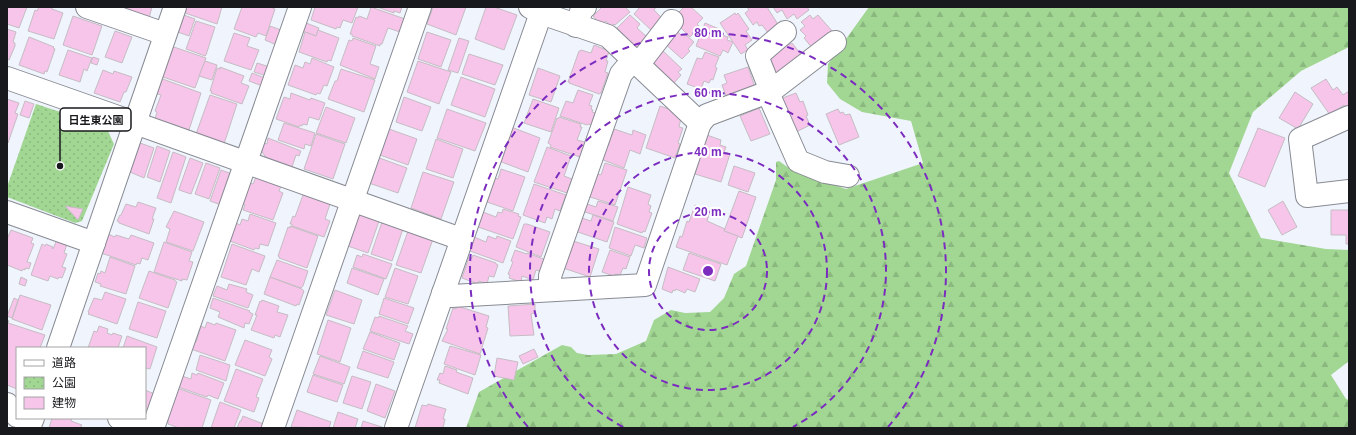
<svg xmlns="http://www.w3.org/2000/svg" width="1356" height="435" font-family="Arial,'Noto Sans JP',sans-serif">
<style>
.forest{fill:url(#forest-firs)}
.park{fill:url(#park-dots)}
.building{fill:#f7c4ea;stroke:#c5bdc3}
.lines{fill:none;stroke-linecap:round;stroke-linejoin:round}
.minor-casing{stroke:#888b93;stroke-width:24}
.tertiary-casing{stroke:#888b93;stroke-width:24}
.minor{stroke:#fff;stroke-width:22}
.tertiary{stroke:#fff;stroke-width:22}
.ring{fill:none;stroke:#7b2cbf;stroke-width:2;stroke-dasharray:7 5}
.centre{fill:#7b2cbf;stroke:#fff;stroke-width:2}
.ring-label{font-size:12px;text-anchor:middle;font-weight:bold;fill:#7b2cbf;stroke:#fff;stroke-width:4;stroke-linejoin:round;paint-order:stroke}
.leader{fill:none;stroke:#18191c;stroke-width:1.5}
.callout-dot{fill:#18191c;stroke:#fff;stroke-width:1.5}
.callout{fill:#fff;stroke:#18191c;stroke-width:1.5}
.callout-label{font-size:11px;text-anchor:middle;font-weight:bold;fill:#18191c}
</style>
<defs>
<pattern id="forest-firs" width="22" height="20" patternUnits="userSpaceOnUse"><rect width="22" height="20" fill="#a1d793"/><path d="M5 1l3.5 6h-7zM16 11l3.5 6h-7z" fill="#8ab87e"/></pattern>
<pattern id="park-dots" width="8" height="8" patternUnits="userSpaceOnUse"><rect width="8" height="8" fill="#a1d793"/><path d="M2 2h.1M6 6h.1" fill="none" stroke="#8ab87e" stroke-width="1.8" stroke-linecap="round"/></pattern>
</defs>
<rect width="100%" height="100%" fill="#f0f4fd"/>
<polygon class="forest" points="869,7 1349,7 1349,47 1301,71 1253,112 1229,173 1261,238 1326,249 1349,250 1349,361 1331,375 1346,399 1349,400 1349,428 466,428 479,392 562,345 571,347 577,353 588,355 616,354 646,341 654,320 671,310 685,313 710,312 724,298 734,274 746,266 776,180 776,162 779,161 793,171 846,189 923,163 911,121 862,112 840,99 827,83 828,64"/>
<polygon class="park" points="36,104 106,127 114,144 82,221 75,223 7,197 7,187"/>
<g class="building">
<polygon points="7,7 27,7 19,28 7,24"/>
<polygon points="39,7 52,7 52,9 63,13 54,39 28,31 35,10 37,11"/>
<polygon points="125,7 152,7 149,18 124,9"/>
<polygon points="187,7 222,7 217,24 185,13"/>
<polygon points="242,7 270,7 275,9 266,36 258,33 256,37 234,29"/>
<polygon points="315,7 358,7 352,23 343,20 340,28 337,27 336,29 311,20"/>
<polygon points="371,7 405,19 400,32 388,28 382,44 380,44 380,46 352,36 352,34 350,34 356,17 358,18 359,16 367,19"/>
<polygon points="377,7 402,7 400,13 394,11 394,13"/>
<polygon points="433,7 466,7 456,35 427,24"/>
<polygon points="486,7 494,7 517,15 504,50 475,39"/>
<polygon points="602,7 627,7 626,8 630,12 615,25 614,24 611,27 606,21 601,25 593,16"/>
<polygon points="640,7 656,7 654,10 663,19 652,31 634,14"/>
<polygon points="684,7 691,7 703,18 697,24 700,27 690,37 676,23 678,13"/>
<polygon points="747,7 767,7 779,26 768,33 762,25 759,26 757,22 753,25 745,13 749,10"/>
<polygon points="773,7 807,7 809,10 797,19 794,14 787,19 782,10 777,13"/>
<polygon points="735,13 736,15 738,13 749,29 746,31 752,40 745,45 748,50 741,54 720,23"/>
<polygon points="181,14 195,19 189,36 175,31"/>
<polygon points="630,15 640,24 637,28 647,37 637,48 634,45 632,47 626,41 628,39 617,28"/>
<polygon points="810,15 813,19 818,15 833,32 813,49 804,38 806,36 800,30 805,26 801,22"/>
<polygon points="73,16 102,26 92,55 63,45"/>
<polygon points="196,21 215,27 206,55 205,56 186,49"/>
<polygon points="301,21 319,28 316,36 299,30"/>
<polygon points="705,23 719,29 717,33 728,37 727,40 733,42 728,53 723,50 720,56 696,46"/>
<polygon points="270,26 284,31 279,46 265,40"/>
<polygon points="7,29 16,32 13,42 15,43 15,46 9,60 7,59"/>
<polygon points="318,30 339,38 331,61 328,60 327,62 299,52 305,32 316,36"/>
<polygon points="676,30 681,35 682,34 685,36 686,35 694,42 688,49 690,51 682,59 664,43"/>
<polygon points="115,31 132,37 122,63 105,57"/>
<polygon points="427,32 451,40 441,67 418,59"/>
<polygon points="234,33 250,38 247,46 259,50 251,70 224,61"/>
<polygon points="29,37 54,47 53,48 55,49 47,72 45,71 44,74 19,65"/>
<polygon points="353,38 376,46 370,64 379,67 375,79 340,65 349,40 352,41"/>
<polygon points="459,38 469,41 458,73 448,70"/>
<polygon points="786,42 789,45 792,43 803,57 779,77 770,67 768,60"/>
<polygon points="594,45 609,51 606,61 608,61 605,72 608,73 601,93 599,94 569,83 570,82 568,82 579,51 580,51 581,50 591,53"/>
<polygon points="171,46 206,58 195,88 160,76"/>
<polygon points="661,49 682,69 678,72 681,75 674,83 651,61"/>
<polygon points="68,50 92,58 87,71 84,69 80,82 59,75"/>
<polygon points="705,52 719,57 715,67 717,68 713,80 711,79 709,83 704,81 701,89 687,84 697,58 702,59"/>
<polygon points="469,54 503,65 495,85 462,74"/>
<polygon points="93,57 99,59 97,65 91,63"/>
<polygon points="312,58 334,67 327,86 324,85 320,94 317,93 316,95 288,85 295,65 303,68 305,62 310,64"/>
<polygon points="205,61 217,65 212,80 199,76"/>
<polygon points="418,61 451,72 439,104 407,92"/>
<polygon points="257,63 270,67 267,76 254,72"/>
<polygon points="220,67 244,76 241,83 249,86 242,104 211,93 212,91 210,91 217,68 220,69"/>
<polygon points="748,67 756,90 727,99 722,85 727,83 724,75"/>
<polygon points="538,68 560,76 551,102 529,95"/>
<polygon points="341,69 375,80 364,112 328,99 335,81 337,81"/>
<polygon points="103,70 113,74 114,71 132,77 126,92 124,92 120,102 94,93"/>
<polygon points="252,73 268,79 265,87 249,81"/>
<polygon points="461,77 495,89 485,117 451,105"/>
<polygon points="160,78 201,93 189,130 186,129 186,130 155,119 157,112 155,111 161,95 155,93"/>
<polygon points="1326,79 1333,90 1337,87 1343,95 1349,91 1349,108 1347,109 1344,105 1330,115 1311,88"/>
<polygon points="578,90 593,95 589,105 592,106 591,109 593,110 592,112 595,113 591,125 588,124 587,125 560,116 566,101 573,103"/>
<polygon points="1295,92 1313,104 1298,129 1279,118"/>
<polygon points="291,93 310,100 311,98 325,103 319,120 309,117 307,125 303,124 302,126 300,125 299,127 276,119 284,97 290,99"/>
<polygon points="796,93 800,102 803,101 808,115 806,116 810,125 794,133 780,99"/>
<polygon points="210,95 237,104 224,144 196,134"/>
<polygon points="404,97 431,107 422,131 396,122"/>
<polygon points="7,99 19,103 15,113 18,114 8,143 7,143"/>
<polygon points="533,99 559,108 551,132 524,123"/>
<polygon points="25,101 34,104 29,118 20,115"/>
<polygon points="660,106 672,110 671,112 678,115 681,118 679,127 683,128 678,143 680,144 675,158 646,148"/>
<polygon points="326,107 355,118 346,143 316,133"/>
<polygon points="759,108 770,134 751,141 740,116"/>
<polygon points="447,109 486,123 475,151 437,138"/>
<polygon points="838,109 840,113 843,112 845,115 850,114 859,137 839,145 826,114"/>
<polygon points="559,117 581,124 580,127 582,127 577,140 585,142 580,157 550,147 551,145 548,143 557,118 558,119"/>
<polygon points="284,123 315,133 311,146 305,144 304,149 278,140"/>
<polygon points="511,127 540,138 528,172 499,161"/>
<polygon points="1258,128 1285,138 1265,187 1238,176"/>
<polygon points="389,129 417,139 408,165 380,155"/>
<polygon points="614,129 632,135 633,130 646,135 640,154 630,150 624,168 603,160 604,159 600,157 604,145 608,146"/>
<polygon points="316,134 345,144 333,179 304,169"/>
<polygon points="707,135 721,140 720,145 726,147 724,152 730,154 721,182 695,174"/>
<polygon points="268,138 301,151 299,156 296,155 292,167 268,161 261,150 264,143 267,144"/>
<polygon points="436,139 463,149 453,178 426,169"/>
<polygon points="140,143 154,148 144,178 130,172"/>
<polygon points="157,146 170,151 160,182 147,177"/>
<polygon points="547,147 571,156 564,176 572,179 567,193 534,182"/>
<polygon points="173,152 186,157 171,203 157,198"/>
<polygon points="374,156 407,168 398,193 366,182"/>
<polygon points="190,158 203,163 191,194 179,190 179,189"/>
<polygon points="206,163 220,168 209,199 195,194"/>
<polygon points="605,163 627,170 615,205 587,196 593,172 601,175"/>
<polygon points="734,166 755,173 748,192 728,185"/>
<polygon points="501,169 525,177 513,211 487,202 495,178 498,179"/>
<polygon points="221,170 235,175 224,206 210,201"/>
<polygon points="423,172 454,182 441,219 411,208"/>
<polygon points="256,177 281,186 279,191 283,193 273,220 243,210 245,205 243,204 250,183 253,184"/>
<polygon points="534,184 566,195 560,211 555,209 552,219 547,217 545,223 523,215"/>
<polygon points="628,187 651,195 648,204 651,206 649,212 652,213 645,232 643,231 642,233 617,224"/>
<polygon points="739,191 756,197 742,238 724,231"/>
<polygon points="303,195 330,204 325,219 330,221 324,237 292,226 292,224 290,224 293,216 295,217"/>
<polygon points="598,201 618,207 613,221 582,211 584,203 596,207"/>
<polygon points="1283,201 1297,227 1282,235 1268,210"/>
<polygon points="138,202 156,208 152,219 154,219 149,234 119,223 119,222 117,221 120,215 121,215 126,204 136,207"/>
<polygon points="695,205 710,211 707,221 725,229 724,231 738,236 727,265 676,247 680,236 682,237 687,221 689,222"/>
<polygon points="65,206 83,209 78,220"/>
<polygon points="503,209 519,214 518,216 521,217 513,239 478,227 483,212 496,217 498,212 502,213"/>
<polygon points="1331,210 1349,210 1349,244 1346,244 1346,235 1331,235"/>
<polygon points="174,211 204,222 193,251 166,242 170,229 166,227"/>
<polygon points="356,213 379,221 368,253 345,245"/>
<polygon points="250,214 276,223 268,246 260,244 259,249 255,248 254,250 230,241 236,223 240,225 242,219 248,221"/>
<polygon points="593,215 614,222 607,242 575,231 579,217 591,221"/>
<polygon points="382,222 403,229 392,261 371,254"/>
<polygon points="524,224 527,224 550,232 541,257 516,247"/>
<polygon points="290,226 318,236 307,268 279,258 279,256 278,256 288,227 290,228"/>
<polygon points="615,227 647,238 644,248 635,245 631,256 609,248"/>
<polygon points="11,230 33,238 31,243 34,244 27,262 31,263 29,269 25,268 25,270 23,269 22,271 7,265 7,239"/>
<polygon points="408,231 433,239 421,273 396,265"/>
<polygon points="108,234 115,237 116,235 129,239 131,235 154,243 148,260 142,258 140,264 137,263 136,265 101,253"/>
<polygon points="488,236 496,239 497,236 511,241 503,263 470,251 474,237 486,242"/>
<polygon points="58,237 68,241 64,253 67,254 62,267 66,268 62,278 59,277 58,279 50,276 48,281 31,275 42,244 45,246 46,244 53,247 52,248 53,249"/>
<polygon points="573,241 599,249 590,277 563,268"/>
<polygon points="164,242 192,252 189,261 193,262 187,280 182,279 182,281 154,272"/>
<polygon points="232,244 265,256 259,272 252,269 246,285 221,277"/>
<polygon points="515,250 527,254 527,253 549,261 542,272 536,270 533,280 522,276 521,282 509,278 510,275 508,274 513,262 511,261"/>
<polygon points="610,250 630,257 626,269 623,268 620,275 615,274 614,276 602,272"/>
<polygon points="689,253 721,264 715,281 683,270"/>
<polygon points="363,254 392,264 386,279 353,267 357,255 362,257"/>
<polygon points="473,255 496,263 496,264 498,265 494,277 489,276 487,284 479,281 478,284 462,278 469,257 472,258"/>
<polygon points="110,257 135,266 126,294 100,286 101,284 95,282 98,273 100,274 101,271 105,273"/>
<polygon points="277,260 308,271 303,286 301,288 270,277"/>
<polygon points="668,267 700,279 695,292 687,289 685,293 676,289 675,291 673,290 672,293 662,289"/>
<polygon points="352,268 384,279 378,295 347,283"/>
<polygon points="395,268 418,276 408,304 385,297"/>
<polygon points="149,271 175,280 175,281 177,282 168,308 139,298"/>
<polygon points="21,277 27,280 25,286 19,284"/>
<polygon points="270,277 302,289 304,291 299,305 297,304 296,306 264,294"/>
<polygon points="229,284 247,289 246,292 253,295 248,308 213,296 217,286 227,290"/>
<polygon points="335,290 362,300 354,324 326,315"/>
<polygon points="105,292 126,299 117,324 88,314 89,313 88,312 94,298 102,300"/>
<polygon points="20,295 51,305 42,330 12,319"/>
<polygon points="14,298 18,300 12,318 7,316"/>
<polygon points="213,298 250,311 249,312 253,314 249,324 245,323 244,328 218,317 220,312 210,308"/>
<polygon points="384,298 414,308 408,324 379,314"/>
<polygon points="262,300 279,306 277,312 288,315 280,337 275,335 274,338 251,330 257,315 255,315 260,301 261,302"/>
<polygon points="138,302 166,311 157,338 129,329"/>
<polygon points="535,304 535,313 531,314 534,335 510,336 508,306"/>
<polygon points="457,306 489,316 486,327 488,328 480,354 442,341 448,329 446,329 453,308 456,309"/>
<polygon points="379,316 408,326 405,331 413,334 409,344 370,331 375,317 378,318"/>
<polygon points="7,320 9,321 8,323 45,335 40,348 17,348 17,389 7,385"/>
<polygon points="328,320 351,328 340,362 317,354"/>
<polygon points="207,322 215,325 216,323 236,330 225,361 188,348 191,340 196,342 201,326 205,328"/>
<polygon points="99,326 108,329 107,333 112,335 113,333 122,336 118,348 88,348 94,331 97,332"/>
<polygon points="370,332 400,343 394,360 363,349"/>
<polygon points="127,336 157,347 150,369 145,368 145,348 123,348"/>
<polygon points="245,340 272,350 269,357 272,359 265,376 235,365"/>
<polygon points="450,346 481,355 475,375 444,364"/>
<polygon points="534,349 538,357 523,364 519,356"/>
<polygon points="363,351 394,362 388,378 357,368"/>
<polygon points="200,355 230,365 226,381 196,370"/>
<polygon points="320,356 350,367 344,384 313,374"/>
<polygon points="497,358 518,362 514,380 494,376"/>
<polygon points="445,366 457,370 456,372 473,378 468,394 439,383 440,380 437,380 440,373 443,374"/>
<polygon points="236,369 263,379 256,397 259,398 254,412 224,401"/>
<polygon points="192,373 197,375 198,373 224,383 218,399 208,395 207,397 178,387 182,376 191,379"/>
<polygon points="313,375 343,385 337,402 307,392"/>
<polygon points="352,376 371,382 362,409 343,403"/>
<polygon points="376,384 395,391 385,418 367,411"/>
<polygon points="177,388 211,400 202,428 179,428 168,424 168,420 166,419"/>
<polygon points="145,390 157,395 151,412 145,409"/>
<polygon points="220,402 241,410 234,428 211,428"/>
<polygon points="428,404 446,409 443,419 445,419 443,428 415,428 422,405 427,406"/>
<polygon points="297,410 331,422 329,428 291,427"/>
<polygon points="338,412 358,419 355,428 333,428"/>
<polygon points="243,416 266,425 265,428 237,428 240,421 241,421"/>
<polygon points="52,418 72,418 71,421 82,425 80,428 49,428"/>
<polygon points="363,421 382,427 382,428 361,428"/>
</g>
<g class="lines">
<defs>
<g id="minor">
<polyline points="87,7 165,34"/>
<polyline points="175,7 135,123 461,239"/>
<polyline points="576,26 582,9 585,7"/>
<polyline points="638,65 672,21"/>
<polyline points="771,91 757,56 785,32"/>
<polyline points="768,93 798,161 825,172 848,176"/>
<polyline points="1349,117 1300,139 1307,196 1349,191"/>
<polyline points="700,123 707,115 771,91 835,42"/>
<polyline points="7,212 94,243"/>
<polyline points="550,290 550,276 621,74 633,60"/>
<polyline points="443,293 451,296 645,285 700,123 608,36 541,13 530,7"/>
<polyline points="7,404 17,416"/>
<polyline points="119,418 148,428"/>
<polyline points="153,428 300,7"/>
<polyline points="273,428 420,7"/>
<polyline points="396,428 541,13"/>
</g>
<g id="tertiary">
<polyline points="7,78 135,123 58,348"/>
<polyline points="29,428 33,418"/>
</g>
</defs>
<use href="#minor" class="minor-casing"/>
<use href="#tertiary" class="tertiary-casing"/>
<use href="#minor" class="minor"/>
<use href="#tertiary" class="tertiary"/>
</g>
<g class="ring">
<circle cx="708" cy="271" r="59"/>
<circle cx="708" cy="271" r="119"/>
<path d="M623 427A178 178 0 1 1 793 427"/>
<path d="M528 427A238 238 0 1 1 888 427"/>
</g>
<circle cx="708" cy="271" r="6" class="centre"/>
<g class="ring-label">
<text x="708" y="37">80 m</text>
<text x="708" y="97">60 m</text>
<text x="708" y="156">40 m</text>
<text x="708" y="216">20 m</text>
</g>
<path class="leader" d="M60 166L60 120"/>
<circle class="callout-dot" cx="60" cy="166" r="4"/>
<rect class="callout" x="60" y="108" width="71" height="23" rx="4"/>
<g class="callout-label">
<text x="96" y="124">日生東公園</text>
</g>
<rect width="1356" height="435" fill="none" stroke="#18191c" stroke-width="16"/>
<rect x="16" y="347" width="130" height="72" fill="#ffffff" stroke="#a3a3a4"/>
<rect x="24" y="360" width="20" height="6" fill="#ffffff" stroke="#a3a3a4"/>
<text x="52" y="367" font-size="12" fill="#18191c">道路</text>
<rect x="24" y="377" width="20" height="12" fill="url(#park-dots)" stroke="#a3a3a4"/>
<text x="52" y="387" font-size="12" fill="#18191c">公園</text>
<rect x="24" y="397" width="20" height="12" fill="#f7c4ea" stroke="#a3a3a4"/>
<text x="52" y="407" font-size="12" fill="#18191c">建物</text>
</svg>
